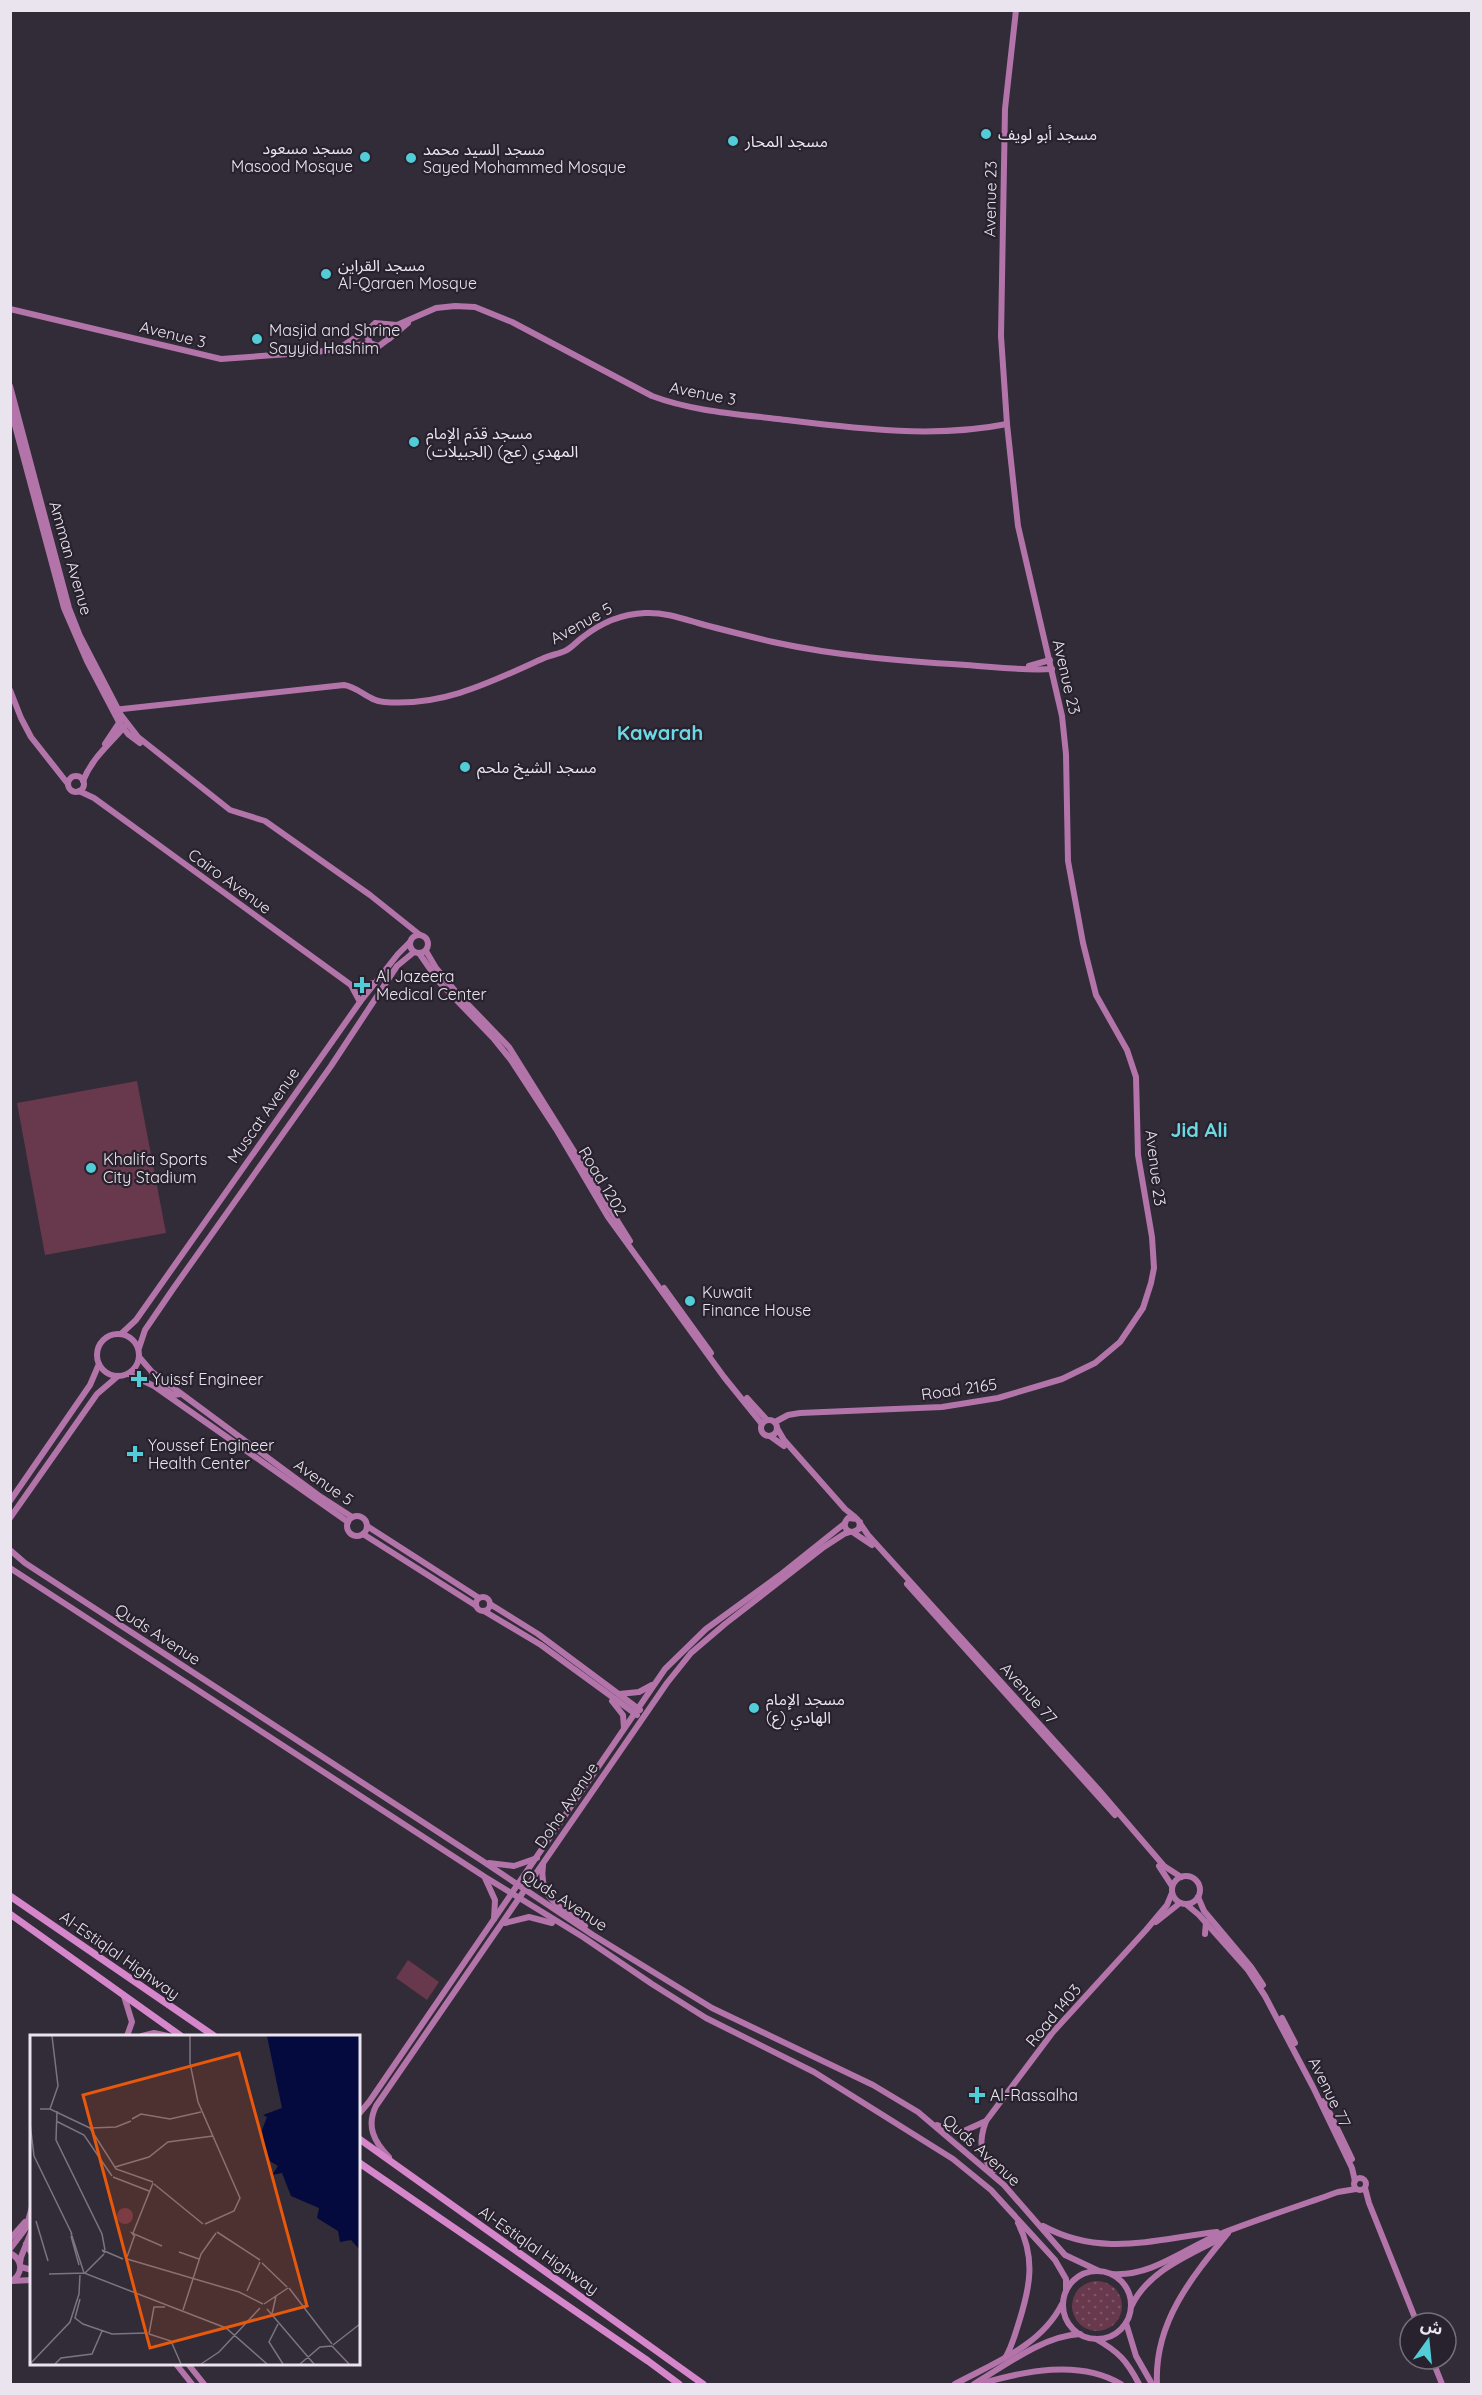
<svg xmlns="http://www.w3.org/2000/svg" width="1482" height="2395" font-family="Quicksand,'Noto Sans Arabic',sans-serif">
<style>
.grass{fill:url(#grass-dots)}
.pitch{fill:#68384d}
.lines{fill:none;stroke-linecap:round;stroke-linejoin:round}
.secondary{stroke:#b274a9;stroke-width:6}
.primary{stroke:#d686cb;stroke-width:7}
.poi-dot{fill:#52ccd6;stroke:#28212e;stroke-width:2}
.labels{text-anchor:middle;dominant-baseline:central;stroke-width:4.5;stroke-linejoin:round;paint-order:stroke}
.poi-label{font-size:16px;fill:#e9e4ed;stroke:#28212e;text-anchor:start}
.street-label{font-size:16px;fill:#e9e4ed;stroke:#28212e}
.quarter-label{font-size:20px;font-weight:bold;fill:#6cd8e1;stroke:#28212e}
.inset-road{fill:none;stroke:#7b7580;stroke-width:1.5}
.view{fill:#e8590c;fill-opacity:0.15;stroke:#e8590c;stroke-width:3}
.inset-edge{fill:none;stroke:#e9e4ed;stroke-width:3}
</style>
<defs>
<pattern id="grass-dots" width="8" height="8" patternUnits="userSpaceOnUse" patternTransform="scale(1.5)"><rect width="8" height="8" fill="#68384d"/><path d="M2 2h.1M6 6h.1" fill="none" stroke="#7e5567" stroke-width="1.8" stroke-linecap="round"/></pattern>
</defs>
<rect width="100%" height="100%" fill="#322b38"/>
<circle class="grass" cx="1097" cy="2306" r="25"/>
<g class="pitch">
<polygon points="137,1081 166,1233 45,1255 17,1103"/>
<polygon points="408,1960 439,1982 427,2000 396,1978"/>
</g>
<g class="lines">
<g class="secondary">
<polyline points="10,309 221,359 317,352 370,343"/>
<path d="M384,325L389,334L387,340L379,346L370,343L367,336V331L375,323L397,325L436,308L455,306L475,307L512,322L652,396C692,411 736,414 778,419C853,428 932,439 1007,424"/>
<polyline points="389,339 408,323"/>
<polyline points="344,345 368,329"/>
<polyline points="10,386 69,608 80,636 121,715 138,737 230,810 265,821 370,895 420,935"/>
<polyline points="10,407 64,608 87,661 119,722 128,734 140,743"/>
<polyline points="1029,666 1050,660"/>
<polyline points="10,690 21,718 31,737 68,784"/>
<path d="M113,710L344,685C359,687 368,701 384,702C443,707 493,681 544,658C551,655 558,654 565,651C572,648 577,641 583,637C602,622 621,614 645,613C663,612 681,618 698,623C723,630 748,636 773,642C837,656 901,661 966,665C995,667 1024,671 1052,669"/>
<polyline points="105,744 121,720"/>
<circle cx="76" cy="784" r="8"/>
<path d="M83,781C92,758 109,745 124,727"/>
<polyline points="79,791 94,798 351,985 360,1002"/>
<circle cx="419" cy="944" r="9"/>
<polyline points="426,951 436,968 456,992 509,1047 630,1241"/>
<polyline points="419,953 439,982 494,1039 511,1060 556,1129 608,1217 724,1377 762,1424"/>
<polyline points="351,985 360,987 373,983"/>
<polyline points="664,1288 711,1353"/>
<circle cx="118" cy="1355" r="21"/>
<polyline points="121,1334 136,1320 360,1002 398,954 410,942"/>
<polyline points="139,1348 145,1330 173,1289 331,1066 397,966 414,952"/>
<polyline points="140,1358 152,1372 318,1495 352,1517"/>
<polyline points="129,1374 154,1386 348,1522"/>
<polyline points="160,1386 173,1395 181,1394"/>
<polyline points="747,1398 767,1420"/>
<circle cx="769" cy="1428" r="8"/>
<polyline points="775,1422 788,1415 800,1413 942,1407 998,1398 1062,1379 1095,1363 1120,1342 1143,1308 1151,1283 1154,1268 1152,1237 1138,1155 1136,1077 1127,1050 1096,995 1083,943 1068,861 1066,754 1062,716 1018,526 1007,424 1001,336 1005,109 1016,10"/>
<polyline points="777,1428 784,1440 845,1509 855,1517"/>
<polyline points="770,1436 784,1446"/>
<polyline points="10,1501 90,1385 99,1364"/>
<circle cx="357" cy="1526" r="10"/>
<polyline points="10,1518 97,1394 118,1376"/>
<path d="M860,1522L859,1529L853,1532C845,1532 842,1524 848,1518L857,1519L868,1535L1098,1789L1164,1866L1181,1877"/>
<polyline points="367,1526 479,1598"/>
<polyline points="854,1533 872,1545"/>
<polyline points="363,1534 475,1605"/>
<polyline points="10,1550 25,1563 481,1860 593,1935 712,2008 873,2085 918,2112 1004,2185 1065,2255 1099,2271"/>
<polyline points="10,1568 485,1877 583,1937 652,1984 706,2018 814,2072 953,2159 991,2190 1055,2260 1066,2279 1066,2290"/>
<polyline points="907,1584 1115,1815"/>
<circle cx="483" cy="1604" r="7"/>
<polyline points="490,1604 538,1634 640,1710"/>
<polyline points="484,1611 541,1645 637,1715"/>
<polyline points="619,1694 639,1692 652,1685"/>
<polyline points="612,1701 623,1715 624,1728"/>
<polyline points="489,1863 514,1866 537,1858"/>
<path d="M543,1865C538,1899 562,1908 585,1926"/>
<polyline points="1159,1866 1172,1886"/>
<circle cx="1186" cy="1890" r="14"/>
<polyline points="485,1878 495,1900 494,1919"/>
<polyline points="1198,1897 1204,1911 1251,1967 1263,1985"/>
<polyline points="1187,1905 1199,1915 1248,1970 1265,1996 1313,2087 1352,2168 1355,2181"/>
<polyline points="1156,1922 1180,1903"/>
<polyline points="505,1923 529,1917 552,1923"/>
<polyline points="1205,1934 1206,1922"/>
<polyline points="124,1996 132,2022 127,2036"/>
<polyline points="1282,2018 1295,2043"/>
<polyline points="142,2036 154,2033 168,2036"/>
<polyline points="1324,2101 1352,2159"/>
<polyline points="358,2115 369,2102 665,1669 706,1629 780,1575 844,1524"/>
<path d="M986,2121C979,2140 979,2154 993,2171"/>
<polyline points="937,2125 950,2130 964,2131 986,2121 1053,2032 1146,1930 1167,1905 1172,1893"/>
<path d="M389,2157C374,2142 366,2126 376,2106L667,1683L691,1653L725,1624L824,1547L844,1534L850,1532"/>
<circle cx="1360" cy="2184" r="6"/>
<polyline points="1365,2188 1369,2203 1417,2323"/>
<path d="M1043,2226C1102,2258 1155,2239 1217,2232"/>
<polyline points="10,2239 25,2222"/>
<polyline points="26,2244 32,2254"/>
<polyline points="10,2249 26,2228 32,2207"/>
<path d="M10,2253C23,2260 24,2274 10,2282"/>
<polyline points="20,2263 21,2257 32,2230"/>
<polyline points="21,2267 32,2270"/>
<circle cx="1097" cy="2305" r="34"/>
<path d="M1112,2274C1152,2277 1185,2248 1220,2234C1258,2219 1299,2206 1338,2192L1356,2189"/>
<polyline points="11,2281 32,2280"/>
<path d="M1131,2307C1148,2270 1190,2255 1223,2237"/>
<polyline points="1126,2323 1136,2356 1152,2384"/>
<path d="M1096,2339C1119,2352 1127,2361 1139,2384"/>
<path d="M1005,2358C1012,2347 1015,2334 1019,2322C1030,2287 1036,2258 1018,2223"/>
<polyline points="1432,2359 1442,2384"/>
<polyline points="176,2364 192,2384"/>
<polyline points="188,2364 204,2384"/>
<path d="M955,2384C994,2363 1041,2346 1062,2304"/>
<path d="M974,2384C1006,2365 1043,2336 1080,2334"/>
<path d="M980,2384C1024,2371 1079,2359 1121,2384"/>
<path d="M1157,2384C1154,2323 1191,2278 1228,2233"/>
</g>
<g class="primary">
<polyline points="10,1896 214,2036"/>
<polyline points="10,1914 181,2036"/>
<polyline points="358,2138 703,2384"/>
<polyline points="358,2162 648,2361 679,2384"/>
</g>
</g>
<g class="poi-dot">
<circle cx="986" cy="134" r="6"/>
<circle cx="733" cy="141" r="6"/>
<circle cx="365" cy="157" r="6"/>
<circle cx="411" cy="158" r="6"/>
<circle cx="326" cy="274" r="6"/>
<circle cx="257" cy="339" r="6"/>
<circle cx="414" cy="442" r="6"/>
<circle cx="465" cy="767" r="6"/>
<path d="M359 976h6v6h6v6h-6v6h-6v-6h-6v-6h6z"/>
<circle cx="91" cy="1168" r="6"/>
<circle cx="690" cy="1301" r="6"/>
<path d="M136 1370h6v6h6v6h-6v6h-6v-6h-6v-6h6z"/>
<path d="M132 1445h6v6h6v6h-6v6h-6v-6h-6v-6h6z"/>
<circle cx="754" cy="1708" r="6"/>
<path d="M974 2086h6v6h6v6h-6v6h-6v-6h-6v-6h6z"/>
</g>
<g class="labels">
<g class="poi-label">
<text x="998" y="134">مسجد أبو لويف</text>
<text x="745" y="141">مسجد المحار</text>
<text x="353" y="148" text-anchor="end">مسجد مسعود<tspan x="353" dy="18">Masood Mosque</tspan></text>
<text x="423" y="149">مسجد السيد محمد<tspan x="423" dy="18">Sayed Mohammed Mosque</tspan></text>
<text x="338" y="265">مسجد القراين<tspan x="338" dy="18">Al-Qaraen Mosque</tspan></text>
<text x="269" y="330">Masjid and Shrine<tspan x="269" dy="18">Sayyid Hashim</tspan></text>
<text x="426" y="433">مسجد قدَم الإمام<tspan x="426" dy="18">المهدي (عج) (الجبيلات)</tspan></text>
<text x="477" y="767">مسجد الشيخ ملحم</text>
<text x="376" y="976">Al Jazeera<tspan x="376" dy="18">Medical Center</tspan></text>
<text x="103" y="1159">Khalifa Sports<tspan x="103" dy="18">City Stadium</tspan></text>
<text x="702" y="1292">Kuwait<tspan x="702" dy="18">Finance House</tspan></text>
<text x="152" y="1379">Yuissf Engineer</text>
<text x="148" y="1445">Youssef Engineer<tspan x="148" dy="18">Health Center</tspan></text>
<text x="766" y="1699">مسجد الإمام<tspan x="766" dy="18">الهادي (ع)</tspan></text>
<text x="990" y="2095">Al-Rassalha</text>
</g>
<g class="street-label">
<text transform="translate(990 199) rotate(-89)">Avenue 23</text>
<text transform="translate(173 334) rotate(14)">Avenue 3</text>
<text transform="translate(703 393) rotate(11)">Avenue 3</text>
<text transform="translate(71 558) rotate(74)">Amman Avenue</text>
<text transform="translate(581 623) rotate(-29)">Avenue 5</text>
<text transform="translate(1067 677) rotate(77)">Avenue 23</text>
<text transform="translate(230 881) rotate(36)">Cairo Avenue</text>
<text transform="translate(263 1115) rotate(-55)">Muscat Avenue</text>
<text transform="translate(1156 1168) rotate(83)">Avenue 23</text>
<text transform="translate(603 1181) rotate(59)">Road 1202</text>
<text transform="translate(959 1389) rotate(-8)">Road 2165</text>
<text transform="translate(324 1482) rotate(35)">Avenue 5</text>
<text transform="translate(158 1634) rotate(33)">Quds Avenue</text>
<text transform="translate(1029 1693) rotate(48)">Avenue 77</text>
<text transform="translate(566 1805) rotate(-56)">Doha Avenue</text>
<text transform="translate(565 1900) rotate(33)">Quds Avenue</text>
<text transform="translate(120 1955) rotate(35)">Al-Estiqlal Highway</text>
<text transform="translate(1053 2015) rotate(-50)">Road 1403</text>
<text transform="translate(1330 2092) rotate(64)">Avenue 77</text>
<text transform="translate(982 2150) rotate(42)">Quds Avenue</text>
<text transform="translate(539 2250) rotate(35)">Al-Estiqlal Highway</text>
</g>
<g class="quarter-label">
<text x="660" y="732">Kawarah</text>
<text x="1199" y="1129">Jid Ali</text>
</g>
</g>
<g transform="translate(30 2035)">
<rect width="330" height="330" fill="#322b38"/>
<path d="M87 181a8 8 0 1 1 16 0a8 8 0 1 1-16 0Z" fill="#68384d"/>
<path d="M237,1H330V215L321,205L310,207L308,196L287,183L289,173L261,161L252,138L242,140L248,131L240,126L234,109L232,95L237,82L233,80L252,73Z" fill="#040a3d"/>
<path class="inset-road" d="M160,1V28L168,67L210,163L204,176L175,189M10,74H20L60,93M20,74L28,51L22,1M27,76L26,105L72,199L75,215M102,84L111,79L140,84L171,77M26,86L54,100L82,141M0,88L4,121L42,199M60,93L86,134L123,147M61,93L86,92L101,86M85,132L119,122L138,107L183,101M83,142L119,156M124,149L173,189M6,186L18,226M187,197L230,225M41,198L54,238L196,293L237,329M103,198L123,148M41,201L49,230M105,202L102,198L132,211M149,217L169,224M75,218L72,215L93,224M97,222L104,202M97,224L209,257L233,269M232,228L257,252M19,239L55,238L74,219M259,253L302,309M217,256L230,227M50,264L45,283L53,289L82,299L116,298M234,269L258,253M237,274L284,329M153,275L171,219L186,198M242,279L246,261M248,289L239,307L253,329M119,299L141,306L151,329M119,299L124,272H135M303,310L330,289M302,311L319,329M0,329L40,287L49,259L50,240M25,329L31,323L62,319L72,296M171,329L189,317L230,273M270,329L290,312L302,311"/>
<path class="view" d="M209,18L277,271L120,313L53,60Z"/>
<rect width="330" height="330" class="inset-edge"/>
</g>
<rect width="1482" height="2395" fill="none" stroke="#e9e4ed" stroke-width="24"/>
<g transform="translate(1428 2341) rotate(15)"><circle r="28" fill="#28212e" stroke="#756f7a" stroke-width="1.5"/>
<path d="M0-4.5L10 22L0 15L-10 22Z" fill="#52ccd6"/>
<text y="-9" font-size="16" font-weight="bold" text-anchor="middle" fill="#e9e4ed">ش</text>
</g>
</svg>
